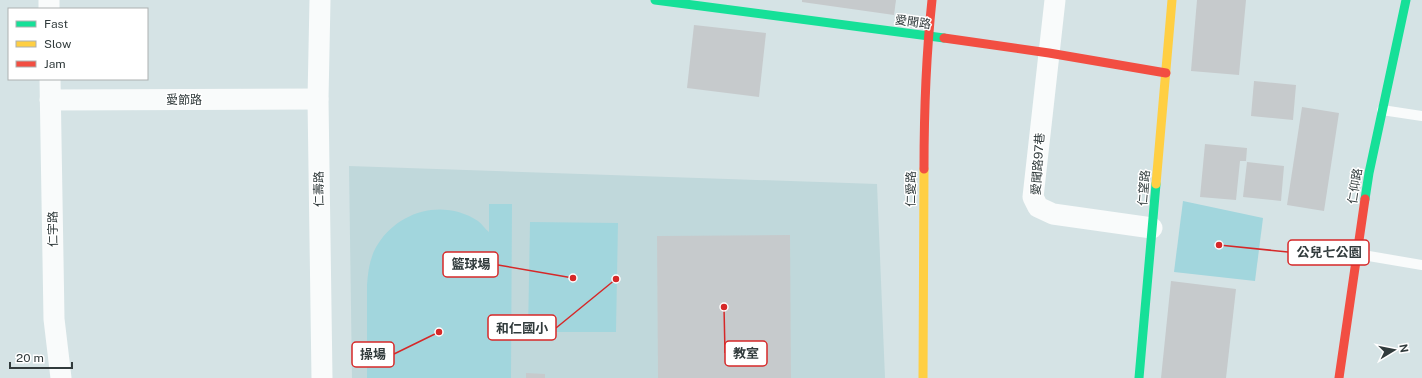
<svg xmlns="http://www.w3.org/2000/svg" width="1422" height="378" font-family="'Public Sans','Noto Sans TC',sans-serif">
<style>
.built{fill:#c0d8db}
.green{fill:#a2d6dd}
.building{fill:#c6cacc}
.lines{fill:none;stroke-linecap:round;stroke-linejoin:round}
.lane{stroke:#f9fbfb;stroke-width:10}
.street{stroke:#f9fbfb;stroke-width:21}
.fast{stroke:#16e098;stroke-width:9}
.slow{stroke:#ffcf43;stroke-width:9}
.jam{stroke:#f24e42;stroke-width:9}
.labels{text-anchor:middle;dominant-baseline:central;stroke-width:3;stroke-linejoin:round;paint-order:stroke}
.street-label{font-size:12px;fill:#313b3c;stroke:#fff}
.leader{fill:none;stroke:#d62828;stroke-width:1.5}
.callout-dot{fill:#d62828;stroke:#fff;stroke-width:1.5}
.callout{fill:#fff;stroke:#d62828;stroke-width:1.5}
.callout-label{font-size:13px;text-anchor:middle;font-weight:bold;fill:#313b3c}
</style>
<rect width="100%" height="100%" fill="#d5e3e5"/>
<polygon class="built" points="349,166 877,184 885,378 352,378"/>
<g class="green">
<polygon points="1183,201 1263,218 1255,281 1174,272"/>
<path d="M489,204H512L511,378H367V285C368,271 370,256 378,244C400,210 444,199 478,221C482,224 485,229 489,232Z"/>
<polygon points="530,222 618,223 616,332 528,332"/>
</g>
<g class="building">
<polygon points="802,0 896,0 894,15 802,2"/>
<polygon points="1197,0 1246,0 1239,75 1191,71"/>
<polygon points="694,25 766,33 759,97 687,88"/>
<polygon points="1254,81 1296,85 1293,120 1251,116"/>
<polygon points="1302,107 1339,113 1324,211 1287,205"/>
<polygon points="1205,144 1247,148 1246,161 1240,161 1236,200 1200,197"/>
<polygon points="1247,162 1284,166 1281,201 1243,197"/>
<polygon points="790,235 791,378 658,378 657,236"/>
<polygon points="1171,281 1236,289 1226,378 1161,378"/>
<polygon points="526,373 545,374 545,378 526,378"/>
</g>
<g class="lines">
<g class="lane">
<polyline points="1382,110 1422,116"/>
<polyline points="1357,254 1422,265"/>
</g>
<g class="street">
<polyline points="49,0 49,9"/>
<polyline points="320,0 318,99 322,378"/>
<polyline points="1055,0 1033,197 1038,207 1053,214 1152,228"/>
<polyline points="50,79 54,319 61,378"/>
<polyline points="50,100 318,99"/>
</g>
<g class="fast">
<polyline points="655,0 944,38"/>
<polyline points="1365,199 1369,173 1406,0"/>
<polyline points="1139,378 1156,184"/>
</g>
<g class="slow">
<polyline points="1156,184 1172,0"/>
<polyline points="923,378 924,169"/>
</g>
<g class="jam">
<polyline points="944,38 1049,53 1166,73"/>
<path d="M924,169C924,113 926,56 932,0"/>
<polyline points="1339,378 1365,199"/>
</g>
</g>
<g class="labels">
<g class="street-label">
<text transform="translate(913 22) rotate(8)">愛聞路</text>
<text x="184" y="100">愛節路</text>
<text transform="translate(1038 164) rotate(-86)">愛聞路97巷</text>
<text transform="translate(1355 186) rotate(-81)">仁仰路</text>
<text transform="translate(1144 188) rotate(-85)">仁望路</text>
<text transform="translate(319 189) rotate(-91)">仁壽路</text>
<text transform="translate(911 189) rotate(-89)">仁愛路</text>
<text transform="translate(53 229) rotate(-91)">仁宇路</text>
</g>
</g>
<path class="leader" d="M1219 245L1288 252M573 278L498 265M616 279L556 328M724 307L725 353M439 332L394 354"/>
<g class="callout-dot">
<circle cx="1219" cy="245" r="4"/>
<circle cx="573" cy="278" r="4"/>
<circle cx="616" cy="279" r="4"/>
<circle cx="724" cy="307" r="4"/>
<circle cx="439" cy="332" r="4"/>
</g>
<g class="callout">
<rect x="1288" y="240" width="81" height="25" rx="4"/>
<rect x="443" y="252" width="55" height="25" rx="4"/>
<rect x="488" y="315" width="68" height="25" rx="4"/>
<rect x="725" y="341" width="42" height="25" rx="4"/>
<rect x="352" y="342" width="42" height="25" rx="4"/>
</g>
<g class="callout-label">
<text x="1329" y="257">公兒七公園</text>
<text x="471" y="269">籃球場</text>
<text x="522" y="333">和仁國小</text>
<text x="746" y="358">教室</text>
<text x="373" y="359">操場</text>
</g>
<rect x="8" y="8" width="140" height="72" fill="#ffffff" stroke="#adb1b1"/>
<rect x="16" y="21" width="20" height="6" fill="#16e098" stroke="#adb1b1"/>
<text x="44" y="28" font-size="12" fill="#313b3c">Fast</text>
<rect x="16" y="41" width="20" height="6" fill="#ffcf43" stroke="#adb1b1"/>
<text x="44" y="48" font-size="12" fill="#313b3c">Slow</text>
<rect x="16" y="61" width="20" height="6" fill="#f24e42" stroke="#adb1b1"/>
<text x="44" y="68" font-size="12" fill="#313b3c">Jam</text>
<g transform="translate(1394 350) rotate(80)" stroke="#ffffff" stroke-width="3" paint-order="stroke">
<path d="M0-3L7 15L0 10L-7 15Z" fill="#313b3c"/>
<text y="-6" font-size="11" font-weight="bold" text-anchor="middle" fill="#313b3c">N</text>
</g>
<path d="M10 362v6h62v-6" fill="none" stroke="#313b3c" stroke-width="2"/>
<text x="16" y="362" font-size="12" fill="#313b3c" stroke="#ffffff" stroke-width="3" paint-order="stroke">20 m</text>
</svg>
